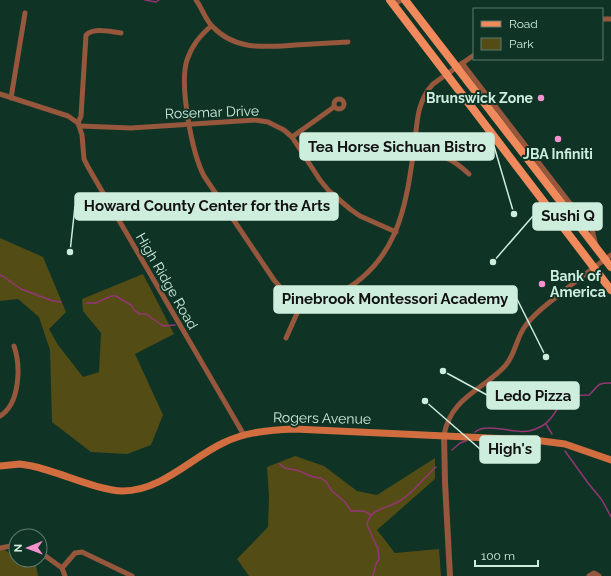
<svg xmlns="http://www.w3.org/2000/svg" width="611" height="576" font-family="Raleway,sans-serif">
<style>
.green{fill:#534d15}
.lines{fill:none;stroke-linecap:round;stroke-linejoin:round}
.stream{stroke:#953674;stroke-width:1.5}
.minor{stroke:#96573c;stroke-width:5}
.tertiary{stroke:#96573c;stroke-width:6}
.secondary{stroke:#d26d3f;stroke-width:7}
.primary{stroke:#f0895b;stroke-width:8}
.poi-dot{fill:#f790ce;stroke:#0f3325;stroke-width:1.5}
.labels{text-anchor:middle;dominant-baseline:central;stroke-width:4;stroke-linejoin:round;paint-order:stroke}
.poi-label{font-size:14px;font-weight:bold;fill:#cdeddd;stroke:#0f3325;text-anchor:end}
.street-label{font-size:14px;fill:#cdeddd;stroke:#0f3325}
.leader{fill:none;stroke:#cdeddd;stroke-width:1.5}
.callout-dot{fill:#cdeddd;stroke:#0f3325;stroke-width:1.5}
.callout{fill:#cdeddd;stroke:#cdeddd;stroke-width:1.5}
.callout-label{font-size:15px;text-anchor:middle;font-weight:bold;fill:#111}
</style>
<rect width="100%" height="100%" fill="#0f3325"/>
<g class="green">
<polygon points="0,238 43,257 66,312 49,329 58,345 83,377 99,372 101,333 83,311 82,299 143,274 174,334 135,354 163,415 151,445 127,454 91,452 52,422 50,350 39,317 18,299 0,301"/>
<polygon points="295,456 324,466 357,491 377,495 435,458 435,479 377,530 395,553 439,549 441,576 249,576 237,559 268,527 269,497 267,467"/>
<polygon points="0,547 16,557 16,560 23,560 36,566 38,576 0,576"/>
</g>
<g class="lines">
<g class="stream">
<polyline points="145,0 156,2 159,0"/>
<polyline points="0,275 4,277 21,289 53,301 61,302"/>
<polyline points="86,303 96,303 111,296 116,296 131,305 135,311 140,314 146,314 163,326 175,325"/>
<polyline points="546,424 552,434"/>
<path d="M475,432C486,422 515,434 529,431C537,429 546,425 550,419C556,413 558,405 565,400C572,395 581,395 589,395C599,386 595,383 611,383"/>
<polyline points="452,450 460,443 466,441"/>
<polyline points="565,451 588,483 602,500 611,517"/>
<path d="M280,464C286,471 291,468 299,471C307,474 312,478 321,478L327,483L331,490L345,502L351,511H364L371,515"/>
<path d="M373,576L376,564L379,559L378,549L367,525C369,509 387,508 398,502C413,494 423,478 436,467"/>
</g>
<g class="minor">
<path d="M196,0C202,8 205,19 212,26C235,51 265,47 295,45C313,44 330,43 348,42"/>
<polyline points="394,5 401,0"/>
<polyline points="602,19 611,19"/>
<path d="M211,26C200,36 192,45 187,60C179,85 192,153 204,176L274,280C290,300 306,309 332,297C399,265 406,207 415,141C417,120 418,100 433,84L474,55"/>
<polyline points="462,63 569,202 591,225 596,246"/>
<polyline points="0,94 68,116 78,123 82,135 84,159 88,167 244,435"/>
<polyline points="11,98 25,13"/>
<circle cx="339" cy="104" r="5"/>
<path d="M78,123L81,116L86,35C94,27 111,32 121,33"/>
<polyline points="80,126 131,128 255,120 268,122 284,130 292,137 320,180 329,191 350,209 360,216 396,232"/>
<polyline points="292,137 334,107"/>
<path d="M413,151C440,155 449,155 469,174"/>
<polyline points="286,338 302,302"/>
<path d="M0,416C20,404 21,366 14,346"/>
<path d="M444,435C451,397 482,391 505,366C516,354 516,337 526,325C534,314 545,306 555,298C573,283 592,269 611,255"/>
<polyline points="0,548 16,545"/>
<polyline points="40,552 62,568 65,576"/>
<polyline points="62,568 75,553 82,552 132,576"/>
<polyline points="589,576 594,573 599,576"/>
</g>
<polyline class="tertiary" points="444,435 445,482 450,576"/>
<path class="secondary" d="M0,466L20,464L32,466C60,472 96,490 123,491C161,491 191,458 223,443C245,432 270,430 294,429L534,440L565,444L611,460"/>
<g class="primary">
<polyline points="390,0 611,290"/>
<polyline points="405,0 611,267"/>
</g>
</g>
<g class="poi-dot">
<circle cx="541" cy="98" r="4"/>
<circle cx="558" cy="139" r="4"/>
<circle cx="542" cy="284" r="4"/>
</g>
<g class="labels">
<g class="poi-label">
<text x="533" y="98">Brunswick Zone</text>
<text x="558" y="154" text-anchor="middle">JBA Infiniti</text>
<text x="550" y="276" text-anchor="start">Bank of<tspan x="550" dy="16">America</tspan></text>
</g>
<g class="street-label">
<text transform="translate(212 112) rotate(-2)">Rosemar Drive</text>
<text transform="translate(167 281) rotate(60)">High Ridge Road</text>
<text transform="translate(322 418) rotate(1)">Rogers Avenue</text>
</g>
</g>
<path class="leader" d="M514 214L494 146M70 252L75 206M493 262L533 216M546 357L517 299M443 371L487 395M425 401L480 449"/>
<g class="callout-dot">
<circle cx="514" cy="214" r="4"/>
<circle cx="70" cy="252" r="4"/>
<circle cx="493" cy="262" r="4"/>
<circle cx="546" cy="357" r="4"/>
<circle cx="443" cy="371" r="4"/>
<circle cx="425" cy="401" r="4"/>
</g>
<g class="callout">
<rect x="300" y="133" width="194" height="27" rx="4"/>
<rect x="75" y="193" width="263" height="27" rx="4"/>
<rect x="533" y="203" width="69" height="27" rx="4"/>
<rect x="274" y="286" width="243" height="27" rx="4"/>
<rect x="487" y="382" width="92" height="27" rx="4"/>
<rect x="480" y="436" width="60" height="27" rx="4"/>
</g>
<g class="callout-label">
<text x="397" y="152">Tea Horse Sichuan Bistro</text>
<text x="207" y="211">Howard County Center for the Arts</text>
<text x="568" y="221">Sushi Q</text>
<text x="395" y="304">Pinebrook Montessori Academy</text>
<text x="533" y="401">Ledo Pizza</text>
<text x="510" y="454">High's</text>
</g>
<rect x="473" y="8" width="130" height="52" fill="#0f3325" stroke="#5b7d6f"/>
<rect x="481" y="21" width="20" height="6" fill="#f0895b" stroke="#5b7d6f"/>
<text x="509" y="28" font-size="12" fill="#cdeddd">Road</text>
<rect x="481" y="38" width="20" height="12" fill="#534d15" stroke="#5b7d6f"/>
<text x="509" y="48" font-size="12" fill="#cdeddd">Park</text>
<g transform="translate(28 548) rotate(269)"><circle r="19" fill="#0f3325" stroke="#5b7d6f"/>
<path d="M0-3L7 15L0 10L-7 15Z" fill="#f790ce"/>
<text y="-6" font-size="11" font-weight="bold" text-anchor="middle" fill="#cdeddd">N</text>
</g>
<path d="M475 560v6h63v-6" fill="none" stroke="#cdeddd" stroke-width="2"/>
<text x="481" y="560" font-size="12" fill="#cdeddd" stroke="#0f3325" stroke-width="3" paint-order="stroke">100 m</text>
</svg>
